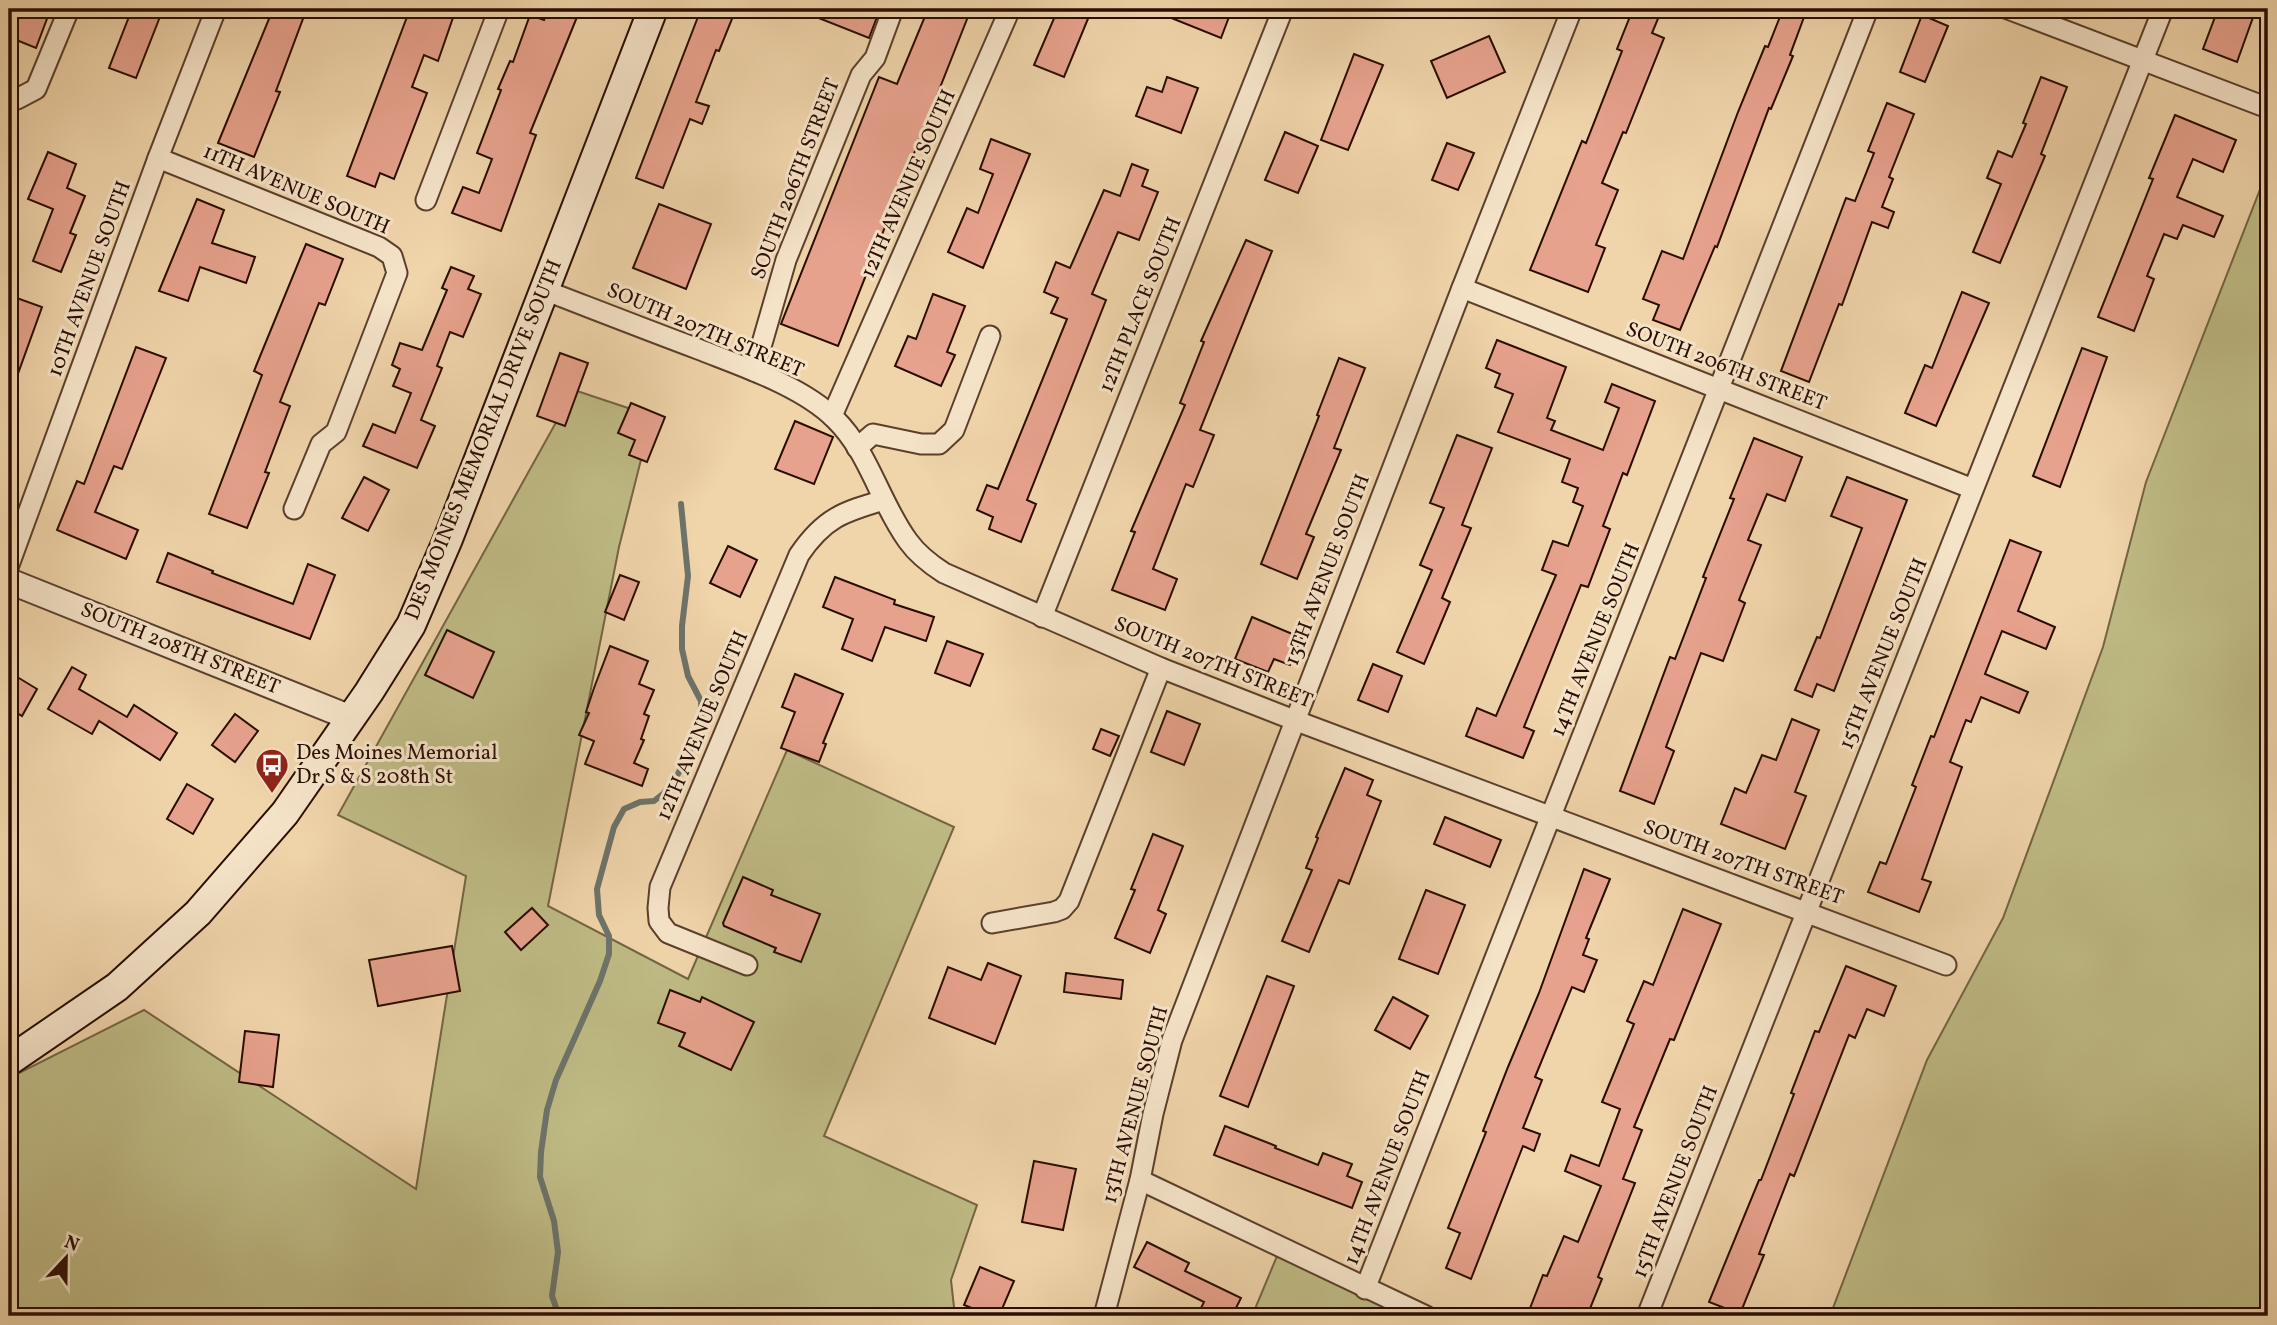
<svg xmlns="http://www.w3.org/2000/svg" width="2277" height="1325" font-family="Vollkorn,serif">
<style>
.green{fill:#bfbb85;stroke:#746444;stroke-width:2}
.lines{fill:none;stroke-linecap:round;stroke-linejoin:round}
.stream{stroke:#6d736a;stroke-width:6}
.building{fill:#e7a28d;stroke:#290d02;stroke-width:2}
.minor-casing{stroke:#5b3f2c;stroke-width:23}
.tertiary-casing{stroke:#5b3f2c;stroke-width:28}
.secondary-casing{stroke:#290d02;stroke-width:32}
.minor{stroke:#f5e3c8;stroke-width:19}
.tertiary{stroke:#f5e3c8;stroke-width:24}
.secondary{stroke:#f5e3c8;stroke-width:28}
.labels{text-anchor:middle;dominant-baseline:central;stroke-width:6;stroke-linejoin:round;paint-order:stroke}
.street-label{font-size:21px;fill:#290d02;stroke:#f5e3c8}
.poi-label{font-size:21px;fill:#290d02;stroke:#f5e3c8;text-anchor:start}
</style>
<rect width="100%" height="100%" fill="#f0d4aa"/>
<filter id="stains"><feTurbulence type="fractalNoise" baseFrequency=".00286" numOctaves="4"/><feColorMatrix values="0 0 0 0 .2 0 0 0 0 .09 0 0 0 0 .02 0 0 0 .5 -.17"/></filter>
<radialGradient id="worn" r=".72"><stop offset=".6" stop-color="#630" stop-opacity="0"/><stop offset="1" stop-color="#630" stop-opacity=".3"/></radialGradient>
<g class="green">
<polygon points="2268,169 2268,1316 1830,1316 1927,1060 2003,918 2103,647 2146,482"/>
<polygon points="574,390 652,416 619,547 548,906 688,979 787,750 954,827 824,1136 977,1205 951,1280 955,1316 9,1316 9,1078 144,1010 416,1189 466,876 338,815"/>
<polygon points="1280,1249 1428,1316 1252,1316"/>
</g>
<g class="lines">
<polyline class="stream" points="559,1316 552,1296 558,1252 554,1221 540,1177 541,1152 547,1110 556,1080 600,981 609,954 609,936 599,915 597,889 614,827 624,809 640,802 654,801 664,793 678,774 702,725 701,701 688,676 682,649 682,626 688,576 681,504"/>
</g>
<g class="building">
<polygon points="9,9 30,14 31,9 48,16 36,48 9,37"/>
<polygon points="132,9 163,9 136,78 109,68"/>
<polygon points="273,9 284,9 304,16 276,91 280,92 254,157 218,143"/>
<polygon points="410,9 456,9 438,61 424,55 412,87 427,93 394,179 380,173 375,187 347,176"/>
<polygon points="549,9 555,9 577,17 530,133 536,135 501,231 452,213 463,187 479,193 492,159 477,153 501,90 498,89 510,61 513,62 530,15 544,20"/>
<polygon points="701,9 736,9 719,51 716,50 696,102 709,106 702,124 690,119 663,188 636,178"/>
<polygon points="796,9 880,9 869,38"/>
<polygon points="928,9 971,9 838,346 781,324 879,77 897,84"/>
<polygon points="1058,9 1092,9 1064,77 1034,65"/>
<polygon points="1149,9 1232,9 1221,38"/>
<polygon points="1633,9 1662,9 1652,33 1664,38 1626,133 1623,132 1602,183 1618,190 1596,245 1605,248 1588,292 1530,270 1582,141 1586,143 1622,51 1617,49"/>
<polygon points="1783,9 1807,9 1790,55 1793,56 1771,109 1769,108 1717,247 1715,246 1680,330 1653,320 1659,305 1643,299 1662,251 1683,259 1738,112 1765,46 1768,47"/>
<polygon points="2218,9 2256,9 2237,62 2203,49"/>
<polygon points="1922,15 1948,26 1925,82 1900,72"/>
<polygon points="1489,36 1505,72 1447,98 1431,61"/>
<polygon points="1354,54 1383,65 1348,150 1321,140"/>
<polygon points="1167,77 1198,88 1181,133 1136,116 1147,87 1162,92"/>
<polygon points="2041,77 2067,87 2041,154 2045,156 2000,263 1973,252 2001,184 1987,178 1998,151 2012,157 2026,124 2023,123"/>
<polygon points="1887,103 1914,114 1889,177 1893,179 1882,207 1894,212 1888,228 1872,222 1842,305 1839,304 1809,382 1781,371 1846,198 1855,201 1874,153 1868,151"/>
<polygon points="2175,115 2236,140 2223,172 2193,159 2177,197 2223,216 2214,237 2183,225 2177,239 2164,234 2147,276 2154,279 2134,331 2098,317 2153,179 2149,178"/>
<polygon points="1285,132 1318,146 1298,193 1265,180"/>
<polygon points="991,139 1030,154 983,268 948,252 967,208 978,213 993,174 980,169"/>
<polygon points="1447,143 1474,153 1458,190 1432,180"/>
<polygon points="48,152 76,164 67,188 85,196 70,233 76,235 61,272 33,261 53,209 28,199"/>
<polygon points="1132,164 1148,170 1142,186 1158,192 1139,240 1118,232 1092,294 1106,300 1027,500 1036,504 1021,542 989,529 993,517 977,510 987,485 998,489 1067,319 1051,313 1058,298 1044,292 1056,262 1070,268 1104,190 1120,196"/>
<polygon points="197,199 224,210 212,243 255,257 246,283 200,267 188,301 159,291"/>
<polygon points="659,204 711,224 686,289 633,268"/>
<polygon points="1246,240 1272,251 1200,430 1214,435 1193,487 1186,484 1153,569 1177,579 1165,610 1112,590 1135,532 1131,531 1185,405 1180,403 1204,342 1201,341"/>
<polygon points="306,244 343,259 325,305 319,303 280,402 290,406 265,472 269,473 247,528 209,514 262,375 254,371"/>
<polygon points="451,267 474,276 468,289 481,294 463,337 450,332 437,366 442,368 421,420 435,426 417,468 363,446 373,424 395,433 411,393 393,386 400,369 392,365 400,343 422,350 447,290 442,288"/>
<polygon points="1962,292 1989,303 1936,426 1905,413 1925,365 1932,368"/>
<polygon points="933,294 965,306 947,352 955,355 941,386 895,366 908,336 916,339"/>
<polygon points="14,297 42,307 11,393 9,393 9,311"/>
<polygon points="1497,340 1566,367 1547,418 1555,421 1551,430 1603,450 1619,408 1605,402 1612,384 1655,401 1627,475 1623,473 1603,526 1610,529 1588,587 1581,585 1524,727 1534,731 1523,758 1466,736 1477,708 1496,716 1556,575 1542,570 1553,541 1568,546 1583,506 1573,502 1578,488 1562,482 1570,459 1498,432 1513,394 1495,387 1500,374 1486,368"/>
<polygon points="136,347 166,358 122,469 114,466 95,512 138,530 126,559 57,530 77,481 84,484"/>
<polygon points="2082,348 2107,357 2060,487 2033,476"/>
<polygon points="560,353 588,363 565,426 537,416"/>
<polygon points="1339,358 1365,368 1334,448 1341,450 1306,534 1314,537 1297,579 1261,564 1319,416 1317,415"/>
<polygon points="631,403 665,417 647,462 629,455 635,440 618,433"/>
<polygon points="795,421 833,437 814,484 775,469"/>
<polygon points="1457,435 1492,448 1462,525 1471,528 1442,598 1450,602 1424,664 1397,652 1432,570 1420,565 1444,508 1430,503"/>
<polygon points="1754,438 1802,457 1785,501 1767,494 1748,540 1761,545 1739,600 1745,603 1723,661 1701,653 1666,747 1674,751 1654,804 1620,791 1670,657 1675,659 1706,578 1703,577 1734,499 1730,498"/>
<polygon points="364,477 389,490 368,531 342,518"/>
<polygon points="1847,477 1907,500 1834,691 1817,684 1812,697 1795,690 1817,637 1820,638 1862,528 1831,516"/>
<polygon points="2010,540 2041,552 2018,611 2055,627 2046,649 2002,631 1985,674 2028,692 2019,713 1981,697 1971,722 1966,720 1950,762 1962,767 1922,879 1931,882 1919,912 1868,892 1880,862 1886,864 1916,787 1912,785 1931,736 1934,737"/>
<polygon points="728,546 757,560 740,597 710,583"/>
<polygon points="168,553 213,571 212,573 293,604 308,564 335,575 310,639 157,582"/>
<polygon points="620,575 639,582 624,620 605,612"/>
<polygon points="835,577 895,600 894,604 934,617 926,641 885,627 872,661 842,649 853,619 823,607"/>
<polygon points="1252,617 1302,638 1290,665 1274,659 1268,672 1235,659"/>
<polygon points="447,630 494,652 473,698 425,675"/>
<polygon points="947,641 983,654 970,686 935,673"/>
<polygon points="610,646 648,661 639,684 654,690 644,714 649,716 641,739 644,740 634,763 648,769 642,786 585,764 594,741 579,735 589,713 586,712 594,688"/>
<polygon points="1373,664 1402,676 1388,712 1358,700"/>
<polygon points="72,667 86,675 79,689 127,717 134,705 177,733 160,760 99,721 92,734 48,709"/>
<polygon points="9,672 37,689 22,716 9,708"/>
<polygon points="795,674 843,694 823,743 826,744 819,762 781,748 795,712 782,707"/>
<polygon points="1167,711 1200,724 1184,765 1151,752"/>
<polygon points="235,714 258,731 235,762 212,745"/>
<polygon points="1792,719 1819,730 1795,792 1806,796 1785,849 1721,824 1735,788 1746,793 1762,755 1776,760"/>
<polygon points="1101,729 1119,736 1110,756 1093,749"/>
<polygon points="1345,768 1373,780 1367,795 1381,801 1349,884 1339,880 1309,952 1282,941 1312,870 1306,868 1318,838 1316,837"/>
<polygon points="187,784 213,799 193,834 167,819"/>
<polygon points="1445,817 1501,840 1490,867 1434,844"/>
<polygon points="1153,834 1183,846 1158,910 1166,914 1150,953 1115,938 1135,890 1131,889"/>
<polygon points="1584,869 1610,879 1586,938 1589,939 1583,955 1597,960 1584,992 1572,987 1535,1077 1542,1080 1523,1128 1540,1134 1534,1151 1523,1146 1471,1279 1446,1268 1460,1233 1448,1228 1486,1132 1483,1131 1508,1067 1539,993"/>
<polygon points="743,877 773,890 771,895 820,914 801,962 774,952 776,948 724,926 723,923"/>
<polygon points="1426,890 1465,905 1438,974 1399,959"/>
<polygon points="532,908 548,925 521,950 505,932"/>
<polygon points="1683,909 1721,924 1674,1040 1670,1039 1634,1127 1642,1130 1623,1179 1635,1183 1598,1277 1602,1279 1587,1316 1527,1316 1543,1275 1547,1276 1564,1236 1578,1242 1601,1186 1565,1171 1571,1155 1599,1166 1620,1109 1602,1102 1634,1024 1627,1021 1644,981 1653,985"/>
<polygon points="452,946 460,991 378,1006 369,960"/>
<polygon points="988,963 1021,976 995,1044 929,1018 948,967 981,980"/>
<polygon points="1846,966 1896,986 1884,1016 1867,1009 1855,1038 1849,1035 1794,1176 1790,1174 1759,1254 1764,1255 1740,1314 1709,1302 1759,1180 1761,1180 1794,1094 1791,1093 1815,1031 1819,1032"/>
<polygon points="1066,973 1123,980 1121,999 1064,992"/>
<polygon points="1267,976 1294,986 1248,1107 1220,1096"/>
<polygon points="670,990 700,1002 702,997 754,1022 731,1070 679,1046 685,1033 658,1023"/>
<polygon points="1393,997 1428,1016 1410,1049 1375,1030"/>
<polygon points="245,1031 279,1035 273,1087 239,1082"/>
<polygon points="1225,1126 1276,1146 1275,1148 1318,1165 1323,1153 1352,1164 1347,1176 1362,1182 1352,1208 1214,1155"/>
<polygon points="1034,1161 1076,1169 1063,1230 1022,1222"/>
<polygon points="1147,1242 1189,1263 1185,1271 1241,1298 1232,1316 1197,1316 1204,1302 1134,1267"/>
<polygon points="980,1267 1014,1281 999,1316 992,1316 964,1305"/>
</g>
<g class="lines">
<defs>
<g id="minor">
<polyline points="2008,9 2268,108"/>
<polyline points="9,99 17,99 36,89 69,9"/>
<polyline points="158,158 379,247 392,256 397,273 336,432 321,444 294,509"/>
<polyline points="426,200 499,9"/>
<polyline points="1462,288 1973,489"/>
<path d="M544,290C596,310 647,330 698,349C741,366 802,386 835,419C869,452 880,503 908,541C918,555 930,564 944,573L1161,668L1294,720L1946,965"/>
<polyline points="754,371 786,260 861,75 875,58 893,9"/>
<polyline points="832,416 1010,9"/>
<polyline points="857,448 873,434 921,444 939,444 954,430 990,336"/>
<polyline points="9,565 158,158 216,9"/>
<polyline points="1042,617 1283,9"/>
<polyline points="992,923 1054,912 1062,909 1069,901 1161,668"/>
<path d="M747,965L668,933L659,921L658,908L660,887L799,555C824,518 843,512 884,500"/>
<polyline points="1140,1180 1426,1316"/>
<polyline points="1365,1289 1868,9"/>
<polyline points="1104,1316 1140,1180 1153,1114 1172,1040 1462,288 1572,9"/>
<polyline points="1647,1316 2163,9"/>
</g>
<polyline id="tertiary" points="9,581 351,718"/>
<polyline id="secondary" points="9,1061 117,987 198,913 285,813 369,692 411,625 448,539 653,9"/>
</defs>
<use href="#minor" class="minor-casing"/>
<use href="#tertiary" class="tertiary-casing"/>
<use href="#secondary" class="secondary-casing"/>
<use href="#minor" class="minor"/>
<use href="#tertiary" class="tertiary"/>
<use href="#secondary" class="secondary"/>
</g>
<defs>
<symbol id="bus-pin" viewBox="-11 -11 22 30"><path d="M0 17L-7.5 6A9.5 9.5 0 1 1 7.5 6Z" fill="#8f2418" stroke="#f5e3c8"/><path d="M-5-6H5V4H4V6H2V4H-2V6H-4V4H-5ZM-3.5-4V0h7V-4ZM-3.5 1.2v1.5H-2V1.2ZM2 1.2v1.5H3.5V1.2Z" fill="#fff"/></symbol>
</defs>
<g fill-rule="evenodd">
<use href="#bus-pin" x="253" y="746" width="38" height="52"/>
</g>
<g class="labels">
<g class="street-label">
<text transform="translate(796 179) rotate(-69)">SOUTH 206TH STREET</text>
<text transform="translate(909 184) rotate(-66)">12TH AVENUE SOUTH</text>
<text transform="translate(296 190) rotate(23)">11TH AVENUE SOUTH</text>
<text transform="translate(90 279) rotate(-70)">10TH AVENUE SOUTH</text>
<text transform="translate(1141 305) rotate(-68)">12TH PLACE SOUTH</text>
<text transform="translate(705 331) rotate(23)">SOUTH 207TH STREET</text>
<text transform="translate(1726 367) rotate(21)">SOUTH 206TH STREET</text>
<text transform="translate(484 440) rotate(-68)">DES MOINES MEMORIAL DRIVE SOUTH</text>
<text transform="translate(1328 570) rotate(-69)">13TH AVENUE SOUTH</text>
<text transform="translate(1596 640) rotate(-68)">14TH AVENUE SOUTH</text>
<text transform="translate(180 649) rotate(22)">SOUTH 208TH STREET</text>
<text transform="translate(1884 654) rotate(-68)">15TH AVENUE SOUTH</text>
<text transform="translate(1213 663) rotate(22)">SOUTH 207TH STREET</text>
<text transform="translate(703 726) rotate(-67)">12TH AVENUE SOUTH</text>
<text transform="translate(1743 863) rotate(20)">SOUTH 207TH STREET</text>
<text transform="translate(1136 1105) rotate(-75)">13TH AVENUE SOUTH</text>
<text transform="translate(1388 1168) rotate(-69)">14TH AVENUE SOUTH</text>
<text transform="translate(1676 1182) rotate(-69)">15TH AVENUE SOUTH</text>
</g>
<g class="poi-label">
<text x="296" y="753">Des Moines Memorial<tspan x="296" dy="24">Dr S &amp; S 208th St</tspan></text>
</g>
</g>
<rect width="2277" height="1325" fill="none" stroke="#f0d4aa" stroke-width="35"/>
<rect x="10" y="10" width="2256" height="1304" fill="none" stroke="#290d02" stroke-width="3.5"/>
<rect x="18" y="18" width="2242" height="1290" fill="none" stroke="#290d02" stroke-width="2"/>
<g transform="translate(66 1258) rotate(22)" stroke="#f5e3c8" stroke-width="5" paint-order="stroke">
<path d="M0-5L12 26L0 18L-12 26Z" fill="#290d02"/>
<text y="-10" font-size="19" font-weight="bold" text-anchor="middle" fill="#290d02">N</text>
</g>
<rect width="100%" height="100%" filter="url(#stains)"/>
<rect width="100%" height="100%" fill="url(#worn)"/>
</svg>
